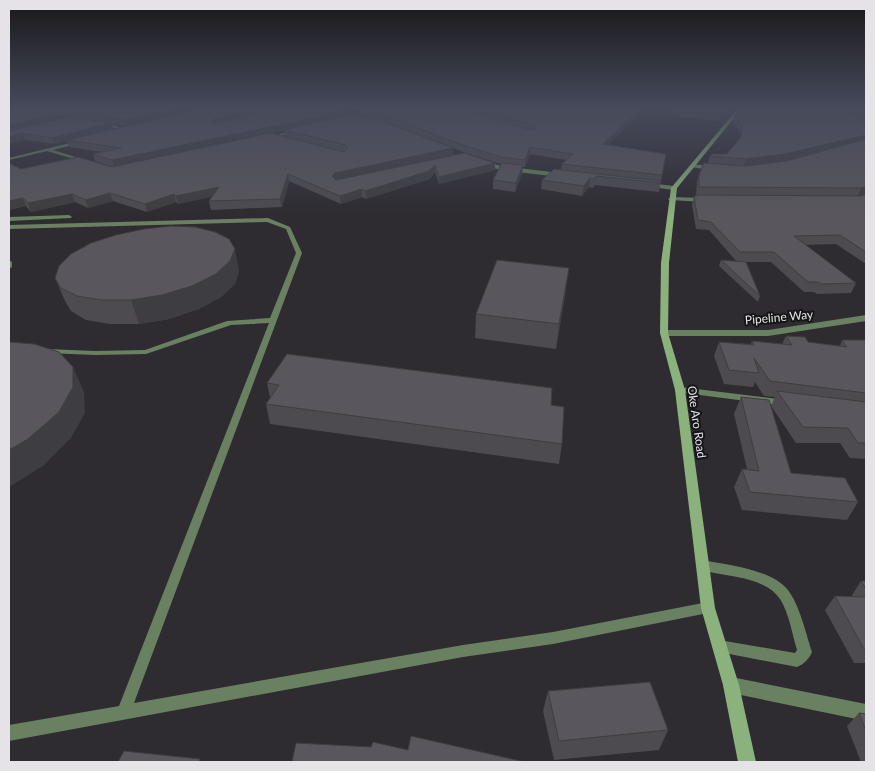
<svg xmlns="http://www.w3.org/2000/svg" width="875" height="771" font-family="Lato,sans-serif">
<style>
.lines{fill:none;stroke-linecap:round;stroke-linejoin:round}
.service{fill:#698161;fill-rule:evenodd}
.minor{fill:#698161;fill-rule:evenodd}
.secondary{fill:#8bb17d;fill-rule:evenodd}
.wall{fill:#4d4b50;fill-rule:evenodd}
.shaded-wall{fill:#3e3d41}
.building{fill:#59575d;stroke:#3e3d41}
.labels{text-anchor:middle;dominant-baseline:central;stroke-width:4;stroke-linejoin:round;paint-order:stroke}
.street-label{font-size:12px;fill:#e5e3e7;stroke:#151417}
</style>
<rect width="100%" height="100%" fill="#2e2b31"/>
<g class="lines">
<g class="service">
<polygon points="228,110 251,116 252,117 246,122 244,122 247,117 227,112"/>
<polygon points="268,218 290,227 302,253 134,703 463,645 553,632 708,602 713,604 714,608 713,612 553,644 463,657 9,741 9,725 119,706 269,323 231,325 146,354 95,355 46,353 42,351 46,349 95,351 145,350 227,321 270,318 296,253 286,229 267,222 9,229 9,225"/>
<polygon points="9,260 12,262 12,267 9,269"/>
<path d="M702,560C727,565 771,569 788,590C800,606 806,634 812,652C809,659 804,664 797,667L714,651L712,646L714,641L719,640L795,653L797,650C792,634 789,613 780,599C764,575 722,577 698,569L696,565L698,561Z"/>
</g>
<g class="minor">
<polygon points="376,107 383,107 345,120 341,119"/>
<polygon points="99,123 127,128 129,129 127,130 97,125"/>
<polygon points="297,130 299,132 265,139 263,138"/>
<polygon points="82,140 84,142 53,150 88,161 88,163 47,151 9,160 9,158"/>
<polygon points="484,161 501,166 560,173 563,175 560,177 500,170 482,164 481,163"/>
<polygon points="693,164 716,167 719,169 716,171 691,167 691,165"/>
<polygon points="647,183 674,186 677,188 674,190 645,186 644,185"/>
<polygon points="671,197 705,198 708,200 705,202 669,200 668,199"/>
<polygon points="69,215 72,217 71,218 9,221 9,217"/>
<polygon points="866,315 866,321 768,336 664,336 660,333 664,330 768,330"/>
<polygon points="680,387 786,400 791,403 786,406 676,392 675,390 676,388"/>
<polygon points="731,677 866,704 866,721 731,693 725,691 723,685 725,679"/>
</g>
<polygon class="secondary" points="739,107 743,107 677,188 669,263 668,333 685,390 715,608 739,685 756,762 738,762 723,685 701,608 675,390 660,333 661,263 671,188"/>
</g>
<g class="wall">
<path d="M9,107H221L238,113L239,118L247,116L228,109V107H664L644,110L608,145L666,154L659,192L595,185L593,188L589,187L582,196L541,189L542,180L561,170L562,164L566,160L530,154L525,167H522V174L515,192L493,189V180L501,164L466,153L495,170L439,184L435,172L430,179L366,199L362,197L341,204L289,181L282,207L211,210L209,201L212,196L178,204L176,202L147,212L113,201L88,208L75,202L31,212L26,206L9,210L21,169L114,167L95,161L93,154L102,152L69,147L67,141L54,144L25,140ZM349,108L359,110L367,108L361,110L362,116L349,114ZM55,115L62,116L68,117L57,119ZM372,119L384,121L466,153L453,155ZM111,124L126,126L113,129ZM284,130L285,137L271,133Z"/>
<polygon points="673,107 736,107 724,122 728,111 718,121 671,115"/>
<polygon points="742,107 866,107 866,264 836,244 805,245 856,283 851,293 817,294 814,292 804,292 771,262 738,262 760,296 758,302 719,266 721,260 737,262 709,230 696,229 692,205 694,197 696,195 697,182 699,175 746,166 786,161 817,153 783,161 744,166 708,163 710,156 727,154 740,138 741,135 735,123 733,123 734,116"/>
<polygon points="239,271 235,284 221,297 199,309 169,319 139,324 110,324 86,320 71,311 65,301 55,278"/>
<polygon points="566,290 556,349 475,338 476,314"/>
<polygon points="786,336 808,342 840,346 842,340 866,340 866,459 850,458 840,443 796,443 771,406 775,397 764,396 755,382 753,387 724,384 714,356 719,342 751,344 752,341 782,344"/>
<polygon points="267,383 551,405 562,444 559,464 270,424 266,404 270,398"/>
<polygon points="741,397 791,473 858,502 847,520 742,510 734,487 742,469 747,469 734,414"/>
<polygon points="861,581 866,581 866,663 854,663 825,610 835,596 852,596 852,595"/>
<polygon points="548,691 668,730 659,750 554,760 543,711"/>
<polygon points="859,713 866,714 866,762 861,762 847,726"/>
</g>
<g class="shaded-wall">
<polygon points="182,107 211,107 126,126 124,120"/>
<polygon points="359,107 373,107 359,110"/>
<polygon points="642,107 664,107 644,110 602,151 603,144"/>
<polygon points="727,107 730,107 730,109 718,121 720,115"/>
<polygon points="733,107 736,107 724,122 726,116"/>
<polygon points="349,108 349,114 323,122 114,167 112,160"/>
<polygon points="238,113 239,119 215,125 212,123 213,119"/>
<polygon points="55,114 57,120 9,132 9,125"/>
<polygon points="111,123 113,129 67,140 67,141 54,144 52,138"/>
<polygon points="22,133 25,140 9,144 9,137"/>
<polygon points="866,135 866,141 783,161 744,166 746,159"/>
<polygon points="530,147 530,154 525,167 525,160"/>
<polygon points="453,148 453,155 336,181 332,176 335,173"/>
<polygon points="495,163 495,170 439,184 439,177"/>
<polygon points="435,165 435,172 430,179 366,199 365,191"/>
<polygon points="523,165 522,174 515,192 516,183"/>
<polygon points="288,174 289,181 282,207 280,199"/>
<polygon points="590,178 589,187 582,196 584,186"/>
<polygon points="219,187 221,195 178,204 176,196"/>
<polygon points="866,187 866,194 858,196 861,188"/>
<polygon points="362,189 362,197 341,204 340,196"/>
<polygon points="110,193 113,201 88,208 86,200"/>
<polygon points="72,194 75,202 31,212 28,203"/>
<polygon points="174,194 176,202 147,212 145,204"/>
<polygon points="23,198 26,206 9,210 9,201"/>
<polygon points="235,249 239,271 235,284 221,297 199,309 169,319 139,324 131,300"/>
<polygon points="569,268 566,290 556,349 559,324"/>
<polygon points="73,367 84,392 85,413 71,438 43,466 9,487 9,450"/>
</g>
<g class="building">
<polygon points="9,107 55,114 9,125"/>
<polygon points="44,107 182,107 124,120"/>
<polygon points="209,107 221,107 238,113 213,119 212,123 214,124 251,115 253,112 239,107 346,107 349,108 322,116 112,160 93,154 121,148 67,140"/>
<polygon points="371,107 456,107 529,130 535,128 534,126 475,107 584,107 598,112 603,109 601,107 642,107 603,144 666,154 662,175 562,164 573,154 530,147 525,160 502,157 466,146 383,115 361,110"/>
<polygon points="673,107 727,107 720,115 672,109"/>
<polygon points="730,107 733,107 726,116"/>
<polygon points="742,107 835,107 866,121 866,135 785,154 746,159 710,156 712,154 727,154 741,137 742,128 737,116 734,116"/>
<polygon points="848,107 866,107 866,116"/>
<polygon points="351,114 379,120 453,148 335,173 332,176 336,180 464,153 495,163 439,177 435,165 429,171 365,191 362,189 340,196 288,174 280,199 209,201 219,187 176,196 174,194 145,204 110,193 86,200 72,194 28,203 23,198 9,201 9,163 21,169 78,157 112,167 270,133 344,152 347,148 346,145 284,130"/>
<polygon points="69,117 111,123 52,138 22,133 9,137 9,131"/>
<polygon points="866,139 866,187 861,188 699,187 699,175 704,163 746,166 786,161"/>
<polygon points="502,163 523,165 516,183 493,180"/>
<polygon points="554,169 661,181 661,183 596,176 595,179 590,178 584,186 542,180"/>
<polygon points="866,194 866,252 840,235 794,236 856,283 821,284 818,282 808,282 774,252 740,252 711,222 698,220 694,197 698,195 861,196"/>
<polygon points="171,226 195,227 215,232 229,239 235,249 230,261 216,274 192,286 162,295 131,300 101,300 77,296 61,288 55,278 59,266 71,254 91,243 116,235 144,229"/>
<polygon points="497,260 569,268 559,324 476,314"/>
<polygon points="721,260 746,262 760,296"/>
<polygon points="786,336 805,337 808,342 847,347 842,340 866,340 866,393 770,381 754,358 759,373 729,370 719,342 754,345 752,341 792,345"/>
<polygon points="9,342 34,344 59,352 73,367 73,387 59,412 28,439 9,450"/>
<polygon points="287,354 552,388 551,405 564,407 562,444 266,404 279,385 267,383"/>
<polygon points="777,391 866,402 866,443 858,443 848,428 803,427"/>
<polygon points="741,397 769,400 791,473 845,478 858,502 750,492 742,469 759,471"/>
<polygon points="861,581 866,581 866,589"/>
<polygon points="835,596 866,597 866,649 864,649"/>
<polygon points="650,682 668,730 559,741 548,691"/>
<polygon points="859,713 866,714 866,731"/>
<polygon points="411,736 525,762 292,762 296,743 371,747 373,742 408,750"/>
<polygon points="124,751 200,759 199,762 118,762"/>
</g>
<linearGradient id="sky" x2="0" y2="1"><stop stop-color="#19181b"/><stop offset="0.5" stop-color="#464a5a"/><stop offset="1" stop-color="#464a5a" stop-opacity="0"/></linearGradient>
<rect width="875" height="215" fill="url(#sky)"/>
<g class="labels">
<g class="street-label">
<text transform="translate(779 317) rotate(-5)">Pipeline Way</text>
<text transform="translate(697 422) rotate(82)">Oke Aro Road</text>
</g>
</g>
<rect width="875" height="771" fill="none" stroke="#e5e3e7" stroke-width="20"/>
</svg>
